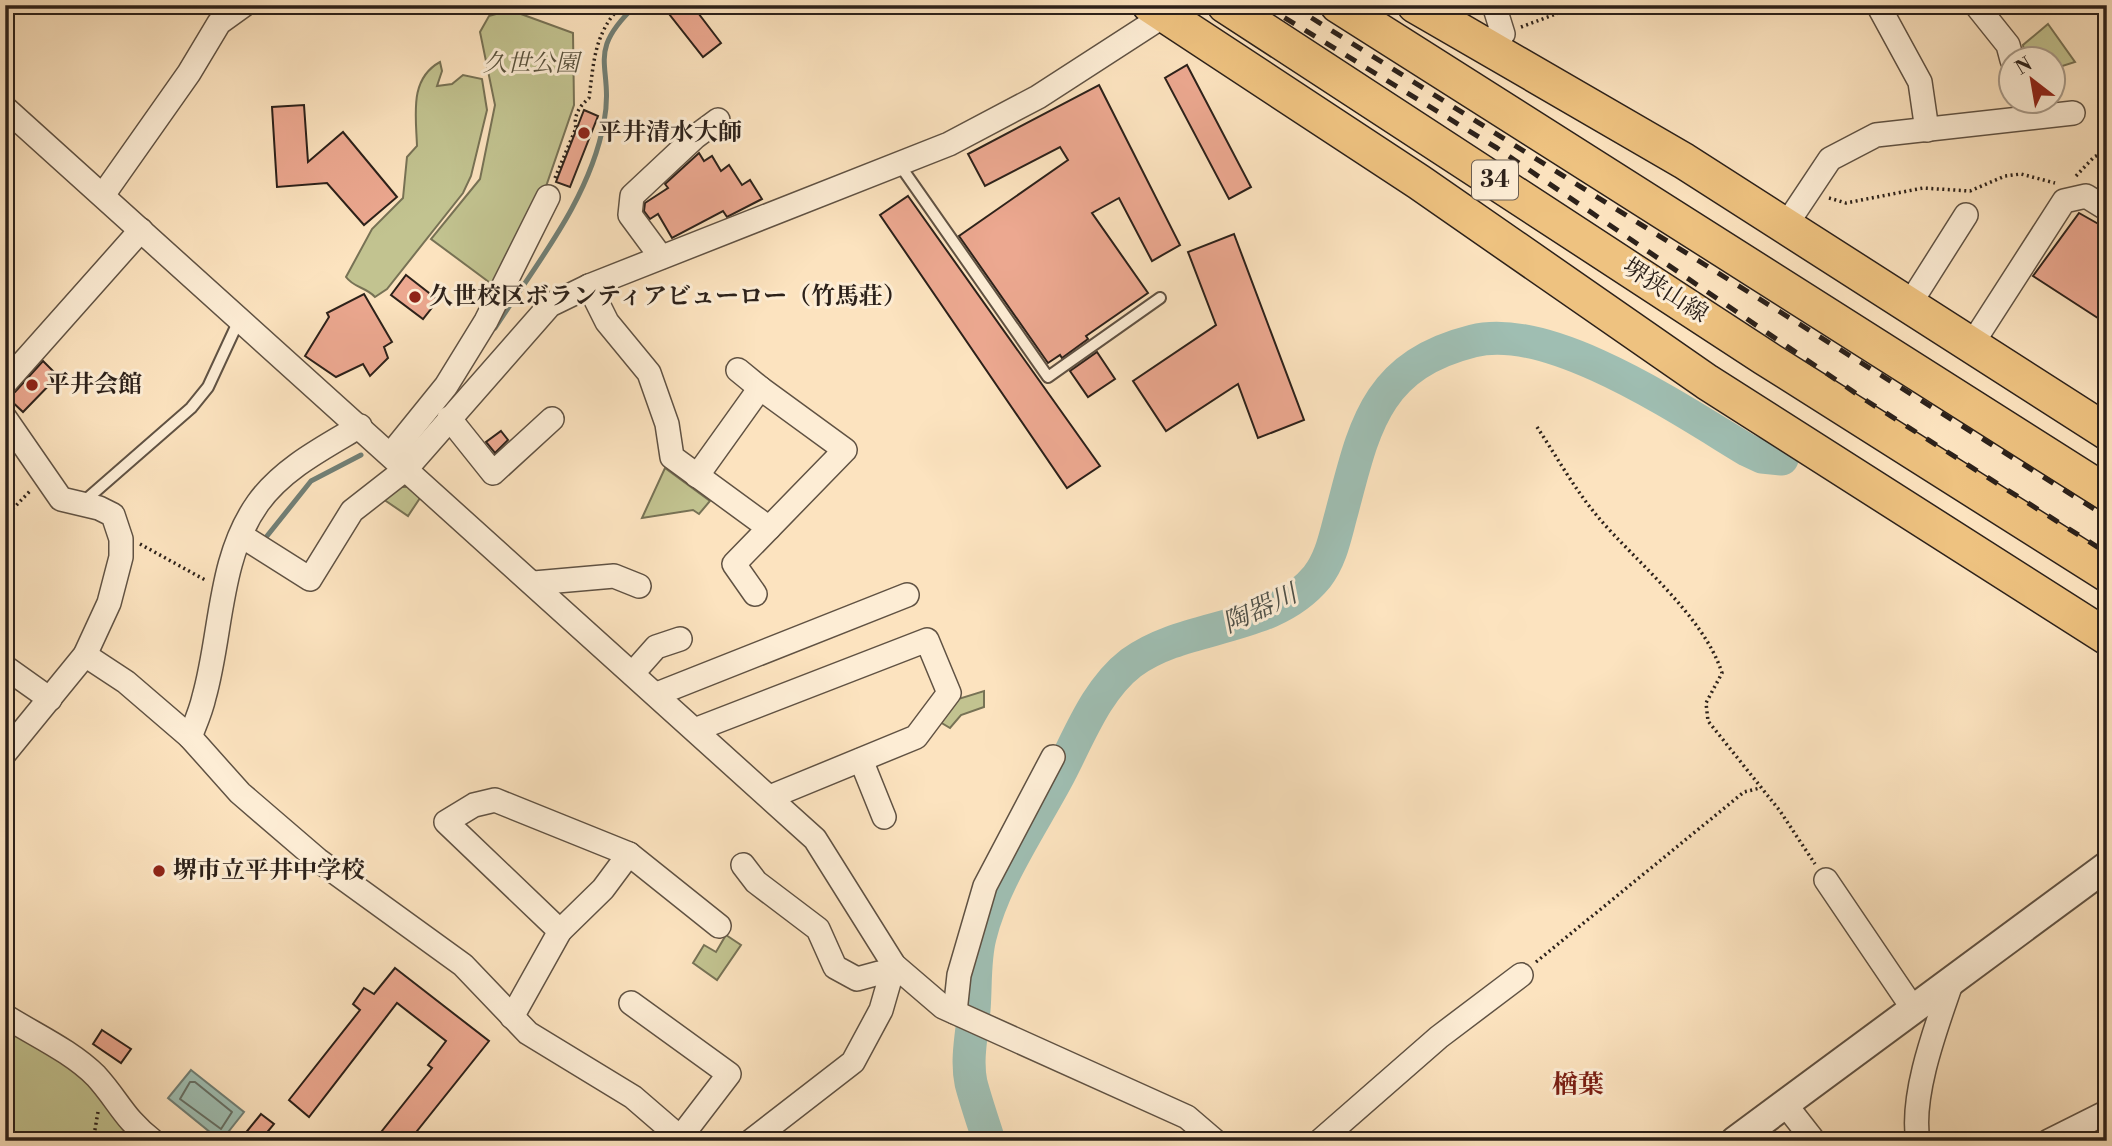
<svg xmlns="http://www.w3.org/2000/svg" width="2112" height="1146" font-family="'Libre Bodoni','Noto Serif JP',serif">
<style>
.green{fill:#c2c390;stroke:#777255;stroke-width:2}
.water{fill:#9fbeb2;stroke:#717f75;stroke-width:2}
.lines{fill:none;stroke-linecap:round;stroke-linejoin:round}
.shore{stroke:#667066;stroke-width:2}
.stream{stroke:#717f75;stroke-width:5}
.river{stroke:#9fbeb2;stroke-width:33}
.building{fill:#eca890;stroke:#2c211a;stroke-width:2}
.service-casing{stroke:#605243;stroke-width:14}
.minor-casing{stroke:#605243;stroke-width:26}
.tertiary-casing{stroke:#605243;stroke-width:32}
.primary-casing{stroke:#2c211a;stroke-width:38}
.path{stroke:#2c211a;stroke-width:3.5;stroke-dasharray:2 3.5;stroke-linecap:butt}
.service{stroke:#fdedd5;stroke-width:10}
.minor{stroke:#fdedd5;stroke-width:23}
.tertiary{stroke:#fdedd5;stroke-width:28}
.primary{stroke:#eec280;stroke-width:35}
.rail{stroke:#2c211a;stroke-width:5;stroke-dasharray:12 12;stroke-linecap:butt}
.poi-dot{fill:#8f2418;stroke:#fdedd5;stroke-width:2.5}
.labels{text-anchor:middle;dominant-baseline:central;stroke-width:6;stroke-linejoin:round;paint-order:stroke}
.shield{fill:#fdedd5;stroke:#6b5e52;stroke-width:2}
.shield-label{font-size:23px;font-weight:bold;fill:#2c211a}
.park-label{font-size:24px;font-style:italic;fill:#59523d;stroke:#fdedd5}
.poi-label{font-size:24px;font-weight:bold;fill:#2c211a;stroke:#fdedd5;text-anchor:start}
.street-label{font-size:24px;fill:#2c211a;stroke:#fdedd5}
.water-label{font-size:26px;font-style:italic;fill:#4e5048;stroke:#fdedd5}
.neighbourhood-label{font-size:26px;font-weight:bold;fill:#7a1f14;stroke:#fdedd5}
</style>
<rect width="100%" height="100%" fill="#fce3bf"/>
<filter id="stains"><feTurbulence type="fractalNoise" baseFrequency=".00286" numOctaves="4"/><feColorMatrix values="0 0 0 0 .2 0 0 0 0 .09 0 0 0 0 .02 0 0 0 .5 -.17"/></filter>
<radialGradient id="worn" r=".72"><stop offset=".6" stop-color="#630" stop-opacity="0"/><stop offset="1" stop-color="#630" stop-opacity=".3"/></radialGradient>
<g class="green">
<polygon points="510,10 573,33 574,105 542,198 497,288 431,239 480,179 495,105 480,32 489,16"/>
<polygon points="2048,24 2075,62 2053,69 2052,60 2025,59 2023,45"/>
<path d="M440,62L442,71L437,86L452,84L463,75L482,79L487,110L471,176L463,193L387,289L375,297C366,287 354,288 346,277L372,229L403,198L407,157L417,146C416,115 409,79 440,62Z"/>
<polygon points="665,468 710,501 699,514 693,510 642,518"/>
<polygon points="400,487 411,487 420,498 408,516 383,499"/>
<polygon points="984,691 984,707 961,715 950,728 940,722 955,700"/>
<polygon points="726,935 741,945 717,980 693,963 704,945 716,952"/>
<polygon points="5,1024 90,1082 139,1141 5,1141"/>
</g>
<polygon class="water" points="191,1070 244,1112 221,1141 168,1098"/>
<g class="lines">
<polygon class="shore" points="190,1082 195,1082 232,1112 221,1129 180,1099"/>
<g class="stream">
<path d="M495,328C536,264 590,199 604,122C615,64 583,55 636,5"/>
<polyline points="267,536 311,481 361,455"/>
</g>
<path class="river" d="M989,1141C983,1122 976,1102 971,1083C966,1059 972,1034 974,1010C976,986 974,961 980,937C994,880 1032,826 1059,775C1079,737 1096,690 1131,663C1187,622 1271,633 1317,577C1331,559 1335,537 1341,515C1364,430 1373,366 1473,341C1550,321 1682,411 1747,450L1762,457L1782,459"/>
</g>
<g class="building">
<polygon points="662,5 692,5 721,43 703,57"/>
<polygon points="1187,65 1251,187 1229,199 1165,78"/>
<polygon points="1099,85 1180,245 1152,261 1119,198 1092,213 1148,293 1086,336 1088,339 1062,358 1060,355 1048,363 959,236 1068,160 1060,147 985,186 968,154"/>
<polygon points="304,105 308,162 343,132 397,197 364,225 327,183 277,187 272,107"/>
<polygon points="584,110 598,116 570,187 556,182"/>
<polygon points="699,153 704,161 712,156 721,171 729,165 742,185 750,180 762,199 727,217 723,211 672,238 658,214 650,219 644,211 645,203 668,188 665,184"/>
<polygon points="908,196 1100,466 1067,488 880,215"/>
<polygon points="2079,213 2102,226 2100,229 2107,234 2107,324 2033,276"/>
<polygon points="1234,234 1304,420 1258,438 1238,384 1166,431 1133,381 1216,325 1188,252"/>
<polygon points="406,275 438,300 423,319 391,295"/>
<polygon points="364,294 392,342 384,347 388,358 370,376 363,364 336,377 305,356 329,317 327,313"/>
<polygon points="1097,352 1115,379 1088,397 1070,371"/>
<polygon points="43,361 58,376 23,412 7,397 15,392"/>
<polygon points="501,431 508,440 495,453 486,442"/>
<polygon points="395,968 489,1041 409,1141 374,1141 432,1068 428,1065 446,1041 397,1003 309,1117 289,1100 360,1010 353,1004 364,988 374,994"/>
<polygon points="102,1030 131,1049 121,1063 93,1044"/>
<polygon points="261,1114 274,1124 260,1141 239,1141"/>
</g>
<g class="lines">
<defs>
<g id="service">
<polyline points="899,164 1048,377 1160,298"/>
<polyline points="81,504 191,408 208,387 240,318"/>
</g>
<g id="minor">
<polyline points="1878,5 1920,82 1927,130"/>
<polyline points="1976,5 2008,45 2012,60"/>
<polyline points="1477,44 1503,34 1494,5"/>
<polyline points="5,108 815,839 894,965 943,1007 1187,1117 1215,1141"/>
<polyline points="103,195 189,73 219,23 244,5"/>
<polyline points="1786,225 1830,159 1876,135 2073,113"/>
<polyline points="661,257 630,215 632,196 695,137 718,120"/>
<polyline points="589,286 607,322 649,373 667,424 672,457 769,528"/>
<polyline points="1909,305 1966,215"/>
<polyline points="1972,344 2064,201 2086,196 2107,209"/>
<polyline points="738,370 760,388"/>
<polyline points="5,383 141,230"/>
<polyline points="5,418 61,499 99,508 113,515 121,539 121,557 109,603 85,655 5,753"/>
<polyline points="449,418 493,473 552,419"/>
<polyline points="391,454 446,386 486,321 548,197"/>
<polyline points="697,476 760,388 845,450 734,564 755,594"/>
<polyline points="242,536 310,579 352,511 407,468 550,305 589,286 949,144 1038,97 1174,9"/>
<polyline points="534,583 614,576 639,586"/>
<polyline points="85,655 126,682 190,737 240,793 318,860 463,965 528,1033 633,1097 684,1141"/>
<polyline points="5,667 50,699"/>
<polyline points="633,673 656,647 680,639"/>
<polyline points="657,694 907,595"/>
<polyline points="697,729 927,640 949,693 916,737 770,797"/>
<path d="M190,737C195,724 201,711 204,697C222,634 218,559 258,503C283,468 325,447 360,426"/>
<polyline points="861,760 884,817"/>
<polyline points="743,865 756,882 818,929 835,967 857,979 879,973 890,978"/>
<polyline points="1826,880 1914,1010"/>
<polyline points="560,931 446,822 474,805 495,800 629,854 719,926"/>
<polyline points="631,1003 729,1074 680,1138"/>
<polyline points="955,1012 959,975 985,886 1053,757"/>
<path d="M5,1016C35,1035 71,1051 96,1076C118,1100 124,1119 153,1141"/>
<polyline points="512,1017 560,931 603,889 629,854"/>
<polyline points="1785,1104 1814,1141"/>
<polyline points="751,1141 853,1062 881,1010 894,965"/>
<polyline points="1320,1141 1439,1037 1521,975"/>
<path d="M1918,1141C1910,1095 1937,1025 1952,981"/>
<polyline points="2049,1141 2107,1112"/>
</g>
<polyline id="tertiary" points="1735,1141 2107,866"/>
<g id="primary">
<polyline points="1150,5 1419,182 1707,382 2107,637"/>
<polyline points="1225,5 1764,357 2107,574"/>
<polyline points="1338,5 2107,493"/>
<polyline points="1415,5 1684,161 2107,432"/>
</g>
</defs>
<use href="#service" class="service-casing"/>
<use href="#minor" class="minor-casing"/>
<use href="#tertiary" class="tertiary-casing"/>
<use href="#primary" class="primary-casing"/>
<g class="path">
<polyline points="1521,27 1580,5"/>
<polyline points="2076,176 2094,157 2107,150"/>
<path d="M555,178L576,128C573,115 580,106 589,98C594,61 594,33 622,5"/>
<polyline points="1829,198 1846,203 1923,188 1970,191 2005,176 2021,174 2055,183"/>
<path d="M1537,427C1557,457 1575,490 1598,517C1636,562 1704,616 1722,673L1706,703L1708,721L1780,811L1815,864"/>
<polyline points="5,517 30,491"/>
<polyline points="140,544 207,581"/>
<polyline points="1536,962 1744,792 1760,788"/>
<polyline points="93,1141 98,1112"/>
</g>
<use href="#service" class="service"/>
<use href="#minor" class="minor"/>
<use href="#tertiary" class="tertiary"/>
<use href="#primary" class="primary"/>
<g class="rail">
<polyline points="1264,5 1497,148 1867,401 2107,553"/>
<polyline points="1291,5 2107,517"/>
</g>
</g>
<g class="poi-dot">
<circle cx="584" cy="133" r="7"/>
<circle cx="415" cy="297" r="7"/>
<circle cx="32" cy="385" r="7"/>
<circle cx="159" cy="871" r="7"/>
</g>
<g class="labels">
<rect class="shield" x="1472" y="160.5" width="46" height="39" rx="5"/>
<g class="shield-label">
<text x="1495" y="180">34</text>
</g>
<g class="park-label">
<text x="531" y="64">久世公園</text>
</g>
<g class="poi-label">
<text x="598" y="133">平井清水大師</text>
<text x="429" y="297">久世校区ボランティアビューロー（竹馬荘）</text>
<text x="46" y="385">平井会館</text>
<text x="173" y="871">堺市立平井中学校</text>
</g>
<g class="street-label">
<text transform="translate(1665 291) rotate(33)">堺狭山線</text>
</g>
<g class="water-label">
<text transform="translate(1260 609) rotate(-25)">陶器川</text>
</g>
<g class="neighbourhood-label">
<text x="1578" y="1085">楢葉</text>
</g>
</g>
<rect width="2112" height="1146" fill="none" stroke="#fce3bf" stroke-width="28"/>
<rect x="7" y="7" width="2098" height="1132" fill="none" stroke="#2c211a" stroke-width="3.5"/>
<rect x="14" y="14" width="2084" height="1118" fill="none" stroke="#2c211a" stroke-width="2"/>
<g transform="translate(2032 80) rotate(329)"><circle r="33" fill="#fdedd5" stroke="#a99b8a" stroke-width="2"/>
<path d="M0-5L12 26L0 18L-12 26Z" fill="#8f2418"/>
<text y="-10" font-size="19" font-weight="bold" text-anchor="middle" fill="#2c211a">N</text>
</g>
<rect width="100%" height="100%" filter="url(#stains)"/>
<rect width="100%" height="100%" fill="url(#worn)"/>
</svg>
